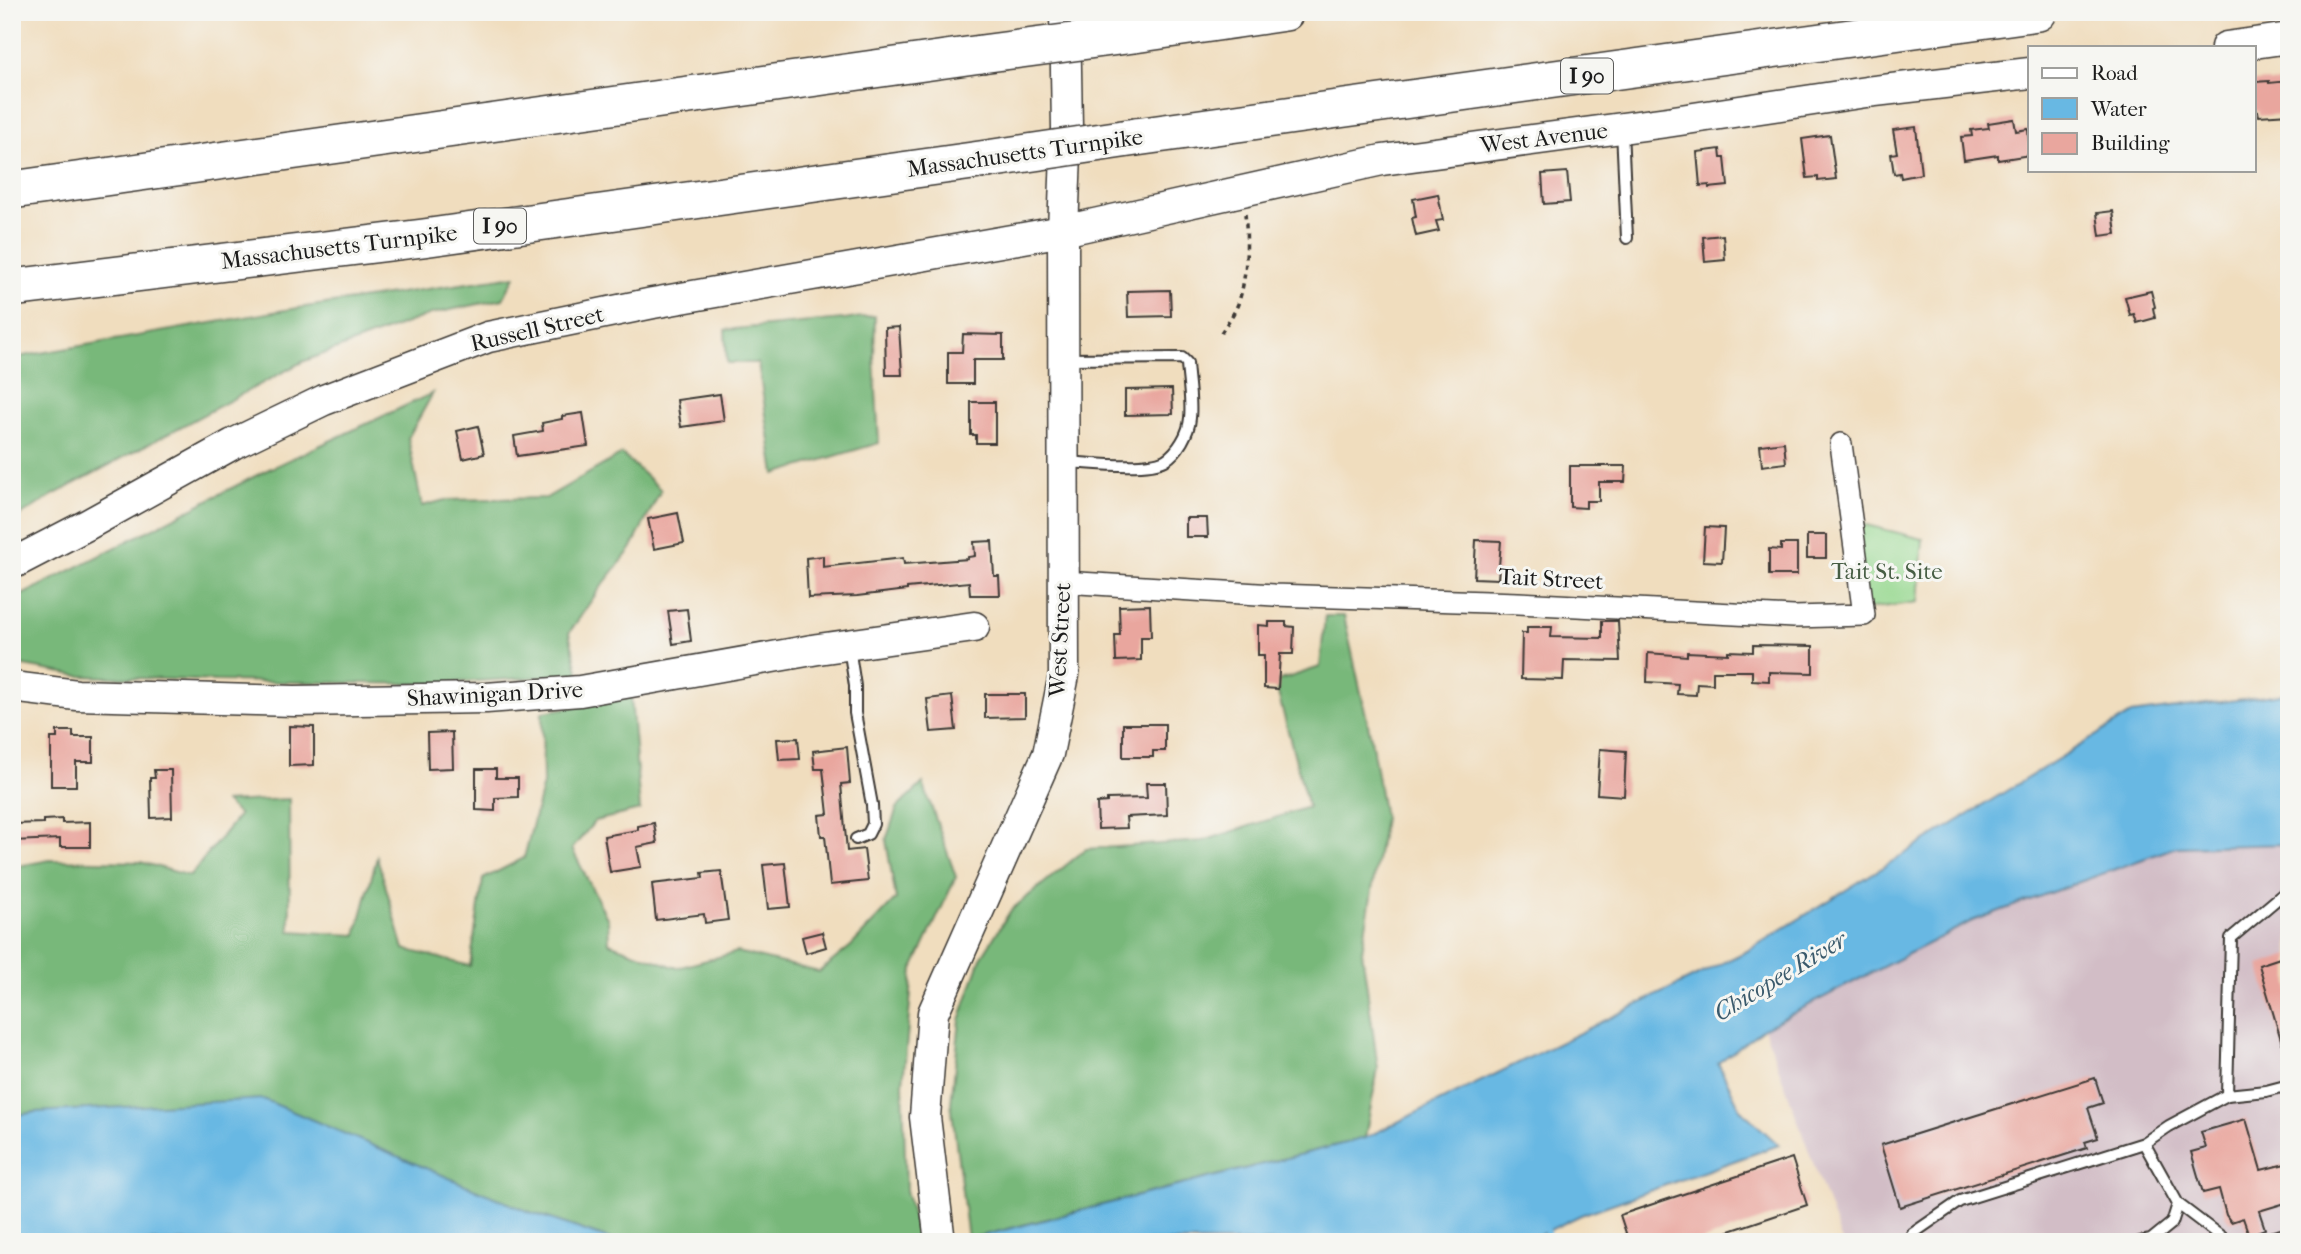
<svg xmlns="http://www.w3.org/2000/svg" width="2301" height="1254" font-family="'IM FELL French Canon',serif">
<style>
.industrial{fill:#d2bdc6}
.green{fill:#96d88f;stroke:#597a56;stroke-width:2}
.forest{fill:#78b87a;stroke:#4a6a4b;stroke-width:2}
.water{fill:#68b8e3;stroke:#426a80;stroke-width:2}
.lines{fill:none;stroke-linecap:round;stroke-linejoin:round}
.stream{stroke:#68b8e3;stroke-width:6}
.building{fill:#e9a69e}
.lane-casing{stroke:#3c3934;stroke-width:14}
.street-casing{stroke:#3c3934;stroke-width:24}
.secondary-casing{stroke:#3c3934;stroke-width:33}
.highway-casing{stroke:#3c3934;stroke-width:40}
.path{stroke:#3c3934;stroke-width:3.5;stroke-dasharray:5 5;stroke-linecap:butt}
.lane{stroke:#fff;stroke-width:10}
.street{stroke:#fff;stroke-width:21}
.secondary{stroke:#fff;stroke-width:30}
.highway{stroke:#fff;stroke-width:37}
.highway-bridge-casing{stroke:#3c3934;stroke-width:40;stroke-linecap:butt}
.highway-bridge{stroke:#fff;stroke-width:37}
.labels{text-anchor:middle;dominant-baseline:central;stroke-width:6;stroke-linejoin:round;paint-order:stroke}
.shield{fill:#f6f6f2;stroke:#5d5d5c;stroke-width:2}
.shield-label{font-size:21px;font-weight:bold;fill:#1c1c1c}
.street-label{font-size:23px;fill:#1c1c1c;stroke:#f6f6f2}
.park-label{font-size:23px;fill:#475e44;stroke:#f6f6f2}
.water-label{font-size:24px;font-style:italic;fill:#3a5a6c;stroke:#f6f6f2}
</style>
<rect width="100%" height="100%" fill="#f6f6f2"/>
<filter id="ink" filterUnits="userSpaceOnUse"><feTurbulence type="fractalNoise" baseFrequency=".0143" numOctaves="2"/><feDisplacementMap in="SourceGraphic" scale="14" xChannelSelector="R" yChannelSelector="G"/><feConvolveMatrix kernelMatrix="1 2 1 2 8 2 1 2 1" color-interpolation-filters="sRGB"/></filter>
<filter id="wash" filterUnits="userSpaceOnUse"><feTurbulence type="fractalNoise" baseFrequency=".00686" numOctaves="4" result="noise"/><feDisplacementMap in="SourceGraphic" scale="28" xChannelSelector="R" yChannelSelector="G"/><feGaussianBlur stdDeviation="1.57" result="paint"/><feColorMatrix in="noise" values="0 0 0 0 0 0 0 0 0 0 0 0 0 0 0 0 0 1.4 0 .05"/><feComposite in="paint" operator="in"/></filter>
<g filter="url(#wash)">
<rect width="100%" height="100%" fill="#f0ddbe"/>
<polygon class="industrial" points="2289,844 2289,1242 1842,1242 1764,1028 1972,921 2176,847"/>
<polygon class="green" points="1854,522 1923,539 1918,602 1852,611"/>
<g class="forest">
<polygon points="515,276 503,299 431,314 302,362 53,495 12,521 12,358 285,310"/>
<polygon points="875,316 874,357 879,443 775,474 758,363 727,363 725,330"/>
<polygon points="433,393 408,438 422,506 445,500 546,498 622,454 661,490 631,549 598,591 569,633 579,675 427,684 216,681 80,676 12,664 12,600 267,470"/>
<polygon points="1325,616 1344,616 1371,738 1384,818 1362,951 1378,1069 1365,1138 968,1239 951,1103 960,1020 981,958 1011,910 1086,849 1203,841 1308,807 1275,682 1320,667"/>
<polygon points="631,697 640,810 595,821 572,849 608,920 609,943 677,968 737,952 819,972 851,946 896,899 886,840 897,808 923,783 956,877 913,969 903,1084 906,1190 919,1242 618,1242 527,1211 36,1112 12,1116 12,867 50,860 141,862 190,876 239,815 225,802 289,799 290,931 356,935 377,857 404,949 470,966 483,879 524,858 543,784 542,712"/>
</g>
<g class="water">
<polygon points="2289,693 2289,844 2176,847 1972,921 1764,1028 1718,1063 1741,1110 1779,1145 1581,1215 1525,1242 958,1242 1365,1138 1747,951 2131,714"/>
<polygon points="263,1099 527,1211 618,1242 12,1242 12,1116 36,1112"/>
</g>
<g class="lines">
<polyline class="stream" points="1544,1224 1550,1242"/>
</g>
<g id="blocks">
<g class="building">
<polygon points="2269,81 2269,83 2289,81 2289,114 2259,116 2258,111 2254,111 2254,82"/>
<polygon points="2014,119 2016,131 2028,129 2030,155 1998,160 1998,155 1964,160 1961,137 1972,136 1971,130 1989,128 1988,123"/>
<polygon points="1916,127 1921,174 1901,178 1900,173 1894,174 1891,154 1897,153 1893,130"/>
<polygon points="1830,135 1836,179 1818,181 1818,177 1807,178 1802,139"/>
<polygon points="1720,149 1721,158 1725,158 1728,186 1709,188 1709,185 1700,186 1697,152"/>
<polygon points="1567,172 1570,202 1544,204 1542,174"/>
<polygon points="1438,194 1443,220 1436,221 1439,231 1416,236 1412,218 1416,217 1413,199"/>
<polygon points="2113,211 2116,234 2100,236 2097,213"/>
<polygon points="1723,235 1725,260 1705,262 1703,237"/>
<polygon points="1170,290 1171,316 1128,317 1127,291"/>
<polygon points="2151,291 2155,307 2153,308 2155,318 2137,323 2134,314 2130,315 2125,297"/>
<polygon points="899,327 902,375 886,375 885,328"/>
<polygon points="963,334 1003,335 1003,360 973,360 973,384 948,384 948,352 962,352"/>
<polygon points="1172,389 1173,414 1125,415 1125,390"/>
<polygon points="720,394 724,421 681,427 677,400"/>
<polygon points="971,402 995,402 995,443 976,443 976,435 971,435"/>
<polygon points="583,413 588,446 517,456 514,436 543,431 542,423 562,419 562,416"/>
<polygon points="478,426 484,454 463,459 457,431"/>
<polygon points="1784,442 1786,463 1762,466 1760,445"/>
<polygon points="1570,466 1626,466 1625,482 1599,482 1599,501 1586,501 1586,508 1570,507"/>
<polygon points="678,513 684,543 654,549 648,519"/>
<polygon points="1186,518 1207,518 1208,537 1186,537"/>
<polygon points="1705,527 1724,528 1722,562 1703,561"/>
<rect x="1807" y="535" width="19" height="23"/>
<polygon points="1476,540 1501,541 1498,579 1474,578"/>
<polygon points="992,541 994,576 999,576 1000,595 970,595 969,582 907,588 907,590 857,596 808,598 806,558 823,556 823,567 903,558 904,564 968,559 968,557 975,556 974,542"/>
<polygon points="1781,544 1797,544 1797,575 1769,575 1769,549 1781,550"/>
<polygon points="1150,605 1151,637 1141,637 1141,660 1116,661 1115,635 1120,635 1119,606"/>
<polygon points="687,609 691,641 673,644 668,611"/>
<polygon points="1602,621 1618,621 1620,661 1564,660 1563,680 1521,679 1522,633 1527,633 1527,627 1552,627 1551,637 1602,638"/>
<polygon points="1269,622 1286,622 1286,626 1294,627 1293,654 1280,654 1278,689 1264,688 1264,655 1258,655 1258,625 1269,626"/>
<polygon points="1753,645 1813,646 1813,673 1769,672 1769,681 1752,680 1752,671 1713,671 1713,684 1697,683 1696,695 1677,694 1678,684 1647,682 1648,653 1687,656 1687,652 1728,654 1728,651 1753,652"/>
<polygon points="985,694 1025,694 1025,717 985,718"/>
<polygon points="952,696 956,730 931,732 927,699"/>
<polygon points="1123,724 1165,724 1165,751 1153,751 1153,757 1123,757"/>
<polygon points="289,726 314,727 314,765 289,766"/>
<polygon points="57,731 73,731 73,737 93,737 93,762 76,762 76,786 51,786 51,738 57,738"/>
<polygon points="452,732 453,768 428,769 427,733"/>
<polygon points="798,738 800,759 779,760 777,739"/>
<polygon points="847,747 850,783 841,784 847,851 864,849 868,881 830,885 825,836 821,836 819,815 828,814 823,769 815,769 813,751"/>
<polygon points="1600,749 1626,751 1624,796 1597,794"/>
<polygon points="476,769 496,769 496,778 518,778 518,797 495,798 495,811 476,810"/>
<polygon points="154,770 171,770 172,817 151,818 150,778 155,778"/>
<polygon points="1146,783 1166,783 1167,815 1126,817 1127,828 1098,829 1097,803 1107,802 1107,799 1147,798"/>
<polygon points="62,819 62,823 90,822 90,847 60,847 60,839 12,841 12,824 44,823 44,820"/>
<polygon points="654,823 657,843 637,847 641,867 610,872 604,836 638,830 638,826"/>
<polygon points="785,863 790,907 768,909 763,865"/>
<polygon points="721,871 728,920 705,923 704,914 656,920 652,884 703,878 702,873"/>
<polygon points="822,932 826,947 806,953 802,937"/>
<polygon points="2289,955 2289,1050 2284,1050 2259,965"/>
<polygon points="2095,1078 2103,1103 2088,1108 2098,1138 2085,1142 2087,1148 1900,1207 1881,1145"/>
<polygon points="2246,1119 2261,1170 2289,1163 2289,1202 2259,1211 2265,1229 2249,1235 2243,1218 2231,1222 2226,1215 2219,1189 2203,1193 2191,1152 2206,1148 2201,1132"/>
<polygon points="1792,1158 1807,1205 1697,1242 1629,1242 1620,1215"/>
</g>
</g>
</g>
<g filter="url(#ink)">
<use href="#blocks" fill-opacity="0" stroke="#3c3934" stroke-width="2"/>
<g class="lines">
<defs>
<g id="lane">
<polyline points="1622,130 1627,238"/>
<path d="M1064,359L1182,358L1187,363C1188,381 1192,401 1190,418C1189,433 1178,452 1165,460C1146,470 1089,463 1066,462"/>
<polyline points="849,647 855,686 855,713 872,805 873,824 868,834 856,839"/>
<polyline points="2227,1095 2266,1091 2289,1085"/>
<polyline points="2178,1204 2228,1242"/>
<polyline points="1909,1242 1912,1234 1960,1201 2144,1143 2169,1126 2227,1095 2231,938 2282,895 2289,893"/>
<polyline points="2140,1242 2151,1240 2172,1223 2178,1204 2144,1143"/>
<polyline points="2254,1242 2289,1233"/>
</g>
<polyline id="street" points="1063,582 1274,595 1518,603 1794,617 1864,615 1841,444"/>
<g id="secondary">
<polyline points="2226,47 2289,38"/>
<polyline points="12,564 87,525 233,444 324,400 488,337 653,303 1063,231 1382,160 1667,122 1866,92 2030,73"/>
<polyline points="12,687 77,695 295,701 486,698 580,691 818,649 974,627"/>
<polyline points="940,1242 925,1117 933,1013 1048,754 1064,675 1063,231 1067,128 1065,12"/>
</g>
<g id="highway">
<polyline points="1134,34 1285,12"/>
<polyline points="1136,137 2038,12"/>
<polyline points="12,190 981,54"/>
<polyline points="12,288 423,238 987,159"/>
</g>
</defs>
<use href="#lane" class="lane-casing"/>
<use href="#street" class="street-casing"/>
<use href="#secondary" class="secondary-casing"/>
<use href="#highway" class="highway-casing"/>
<path class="path" d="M1221,333C1227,323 1234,314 1238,304C1247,279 1248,240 1245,214"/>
<use href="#lane" class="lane"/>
<use href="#street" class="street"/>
<use href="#secondary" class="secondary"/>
<use href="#highway" class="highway"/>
<defs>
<g id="highway-bridge">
<polyline points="981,54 1134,34"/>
<polyline points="987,159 1136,137"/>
</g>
</defs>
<use href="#highway-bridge" class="highway-bridge-casing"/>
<use href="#highway-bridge" class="highway-bridge"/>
</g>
</g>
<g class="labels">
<g class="shield">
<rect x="1561" y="58.5" width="52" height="35" rx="5"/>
<rect x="474" y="208.5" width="52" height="35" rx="5"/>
</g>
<g class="shield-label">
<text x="1587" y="76">I 90</text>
<text x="500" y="226">I 90</text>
</g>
<g class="street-label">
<text transform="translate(1544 138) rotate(-7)">West Avenue</text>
<text transform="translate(1025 153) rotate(-8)">Massachusetts Turnpike</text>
<text transform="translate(339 247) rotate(-7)">Massachusetts Turnpike</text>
<text transform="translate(537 329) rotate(-13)">Russell Street</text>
<text transform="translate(1551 579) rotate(3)">Tait Street</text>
<text transform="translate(1060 640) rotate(-87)">West Street</text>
<text transform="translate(495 694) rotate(-3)">Shawinigan Drive</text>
</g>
<g class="park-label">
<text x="1887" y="571">Tait St. Site</text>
</g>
<g class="water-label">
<text transform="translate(1780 976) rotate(-31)">Chicopee River</text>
</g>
</g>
<rect width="2301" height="1254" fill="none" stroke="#f6f6f2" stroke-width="42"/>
<rect x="2028" y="46" width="228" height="126" fill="#f6f6f2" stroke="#9f9f9c" stroke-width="2"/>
<rect x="2042" y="68" width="35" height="10" fill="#ffffff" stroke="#9f9f9c" stroke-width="2"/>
<text x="2091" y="80" font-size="21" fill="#1c1c1c">Road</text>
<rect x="2042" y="98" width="35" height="21" fill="#68b8e3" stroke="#9f9f9c" stroke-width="2"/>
<text x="2091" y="116" font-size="21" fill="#1c1c1c">Water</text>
<rect x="2042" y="133" width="35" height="21" fill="#e9a69e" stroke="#9f9f9c" stroke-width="2"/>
<text x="2091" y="150" font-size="21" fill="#1c1c1c">Building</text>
</svg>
